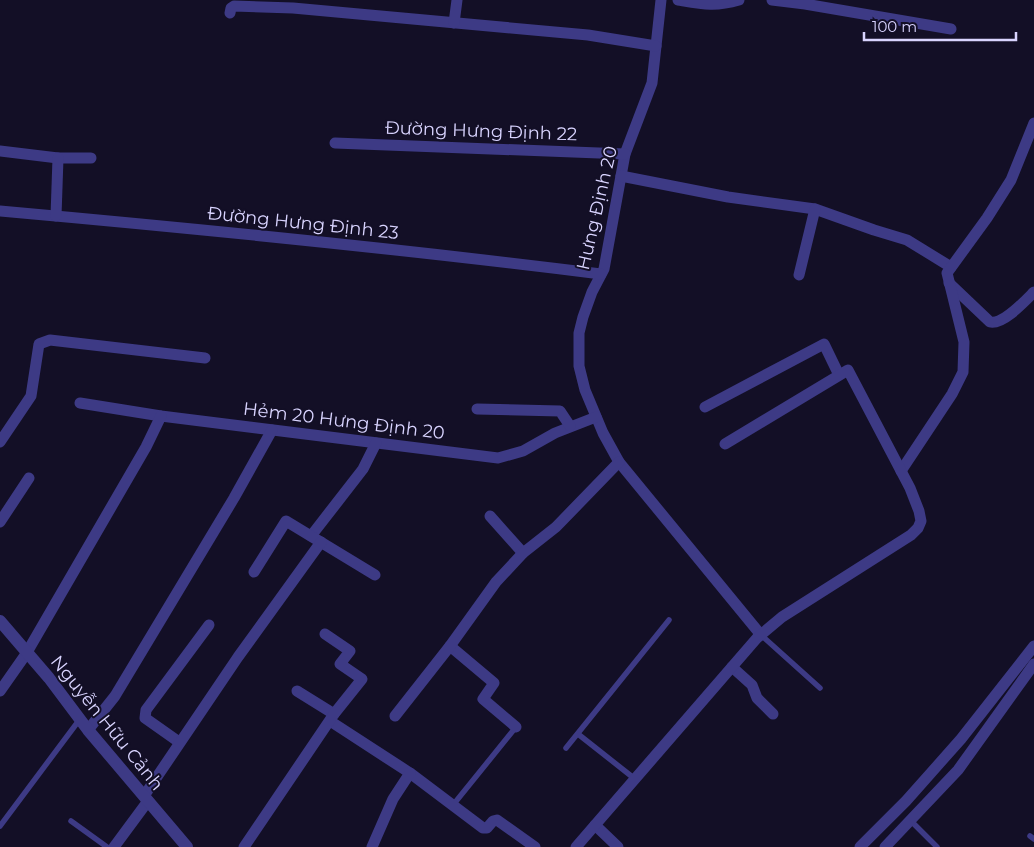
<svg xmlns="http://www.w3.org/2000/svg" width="1034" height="847" font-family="Montserrat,sans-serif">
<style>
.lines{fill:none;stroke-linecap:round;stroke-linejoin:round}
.service{stroke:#3d3a85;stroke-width:5.5}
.minor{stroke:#3d3a85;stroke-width:11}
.tertiary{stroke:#3d3a85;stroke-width:12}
.labels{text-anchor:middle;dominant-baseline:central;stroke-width:4;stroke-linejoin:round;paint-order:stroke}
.street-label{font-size:18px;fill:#d9d4ff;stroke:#130f26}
</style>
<rect width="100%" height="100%" fill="#130f26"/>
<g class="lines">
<g class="service">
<polyline points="761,635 820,688"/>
<polyline points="578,734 635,779"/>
<polyline points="566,748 669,620"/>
<polyline points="453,805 516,727"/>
<polyline points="71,821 107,847"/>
<polyline points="911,821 937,847"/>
<polyline points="0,826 80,719"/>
<polyline points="1030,836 1034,839"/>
</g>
<g class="minor">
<polyline points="661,0 652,83 625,154 604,269 592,292 583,317 579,333 579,366 585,390 603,433 619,462 761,635"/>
<path d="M678,0C702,4 715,7 739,0"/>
<polyline points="772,0 805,4 951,29"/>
<polyline points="230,13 231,8 234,6 293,8 588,35 656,46"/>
<polyline points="454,23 457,0"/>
<polyline points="335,143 625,154"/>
<polyline points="0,151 58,158 91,158"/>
<polyline points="621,176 728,197 815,209 874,230 907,240 951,267"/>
<path d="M0,211C201,229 401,249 601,274"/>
<polyline points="56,216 58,158"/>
<polyline points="799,275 815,209"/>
<path d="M949,283L990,322C1003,325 1025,301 1034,292"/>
<polyline points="80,403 161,416 498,458 523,451 555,433 596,417"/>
<polyline points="705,407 824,344 839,375"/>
<polyline points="477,409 560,411 570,426"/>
<polyline points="0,442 31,396 39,344 50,340 205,358"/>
<polyline points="901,471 952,394 963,372 964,342 947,273 987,218 1011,180 1034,123"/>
<polyline points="490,516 523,553"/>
<polyline points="0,522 29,478"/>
<polyline points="311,536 363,469 376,443"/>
<polyline points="254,572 286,521 375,575"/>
<polyline points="450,646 494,683 483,699 516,727"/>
<polyline points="732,667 752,685 757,698 773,714"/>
<polyline points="0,691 26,654 146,447 161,416"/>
<polyline points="297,691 334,714"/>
<polyline points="395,716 450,646 496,582 523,553 556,527 619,462"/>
<polyline points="330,721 410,773 483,828 487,828 493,821 497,820 535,847"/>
<polyline points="88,730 115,696 234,498 272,430"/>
<polyline points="179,742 145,718 146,710 209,625"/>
<polyline points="144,796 238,657 321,542"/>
<polyline points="595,825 618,847"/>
<polyline points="114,847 148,801"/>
<polyline points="244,847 334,714 362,679 340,664 350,651 325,634"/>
<polyline points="372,847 393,799 410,773"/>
<polyline points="576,847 757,638 782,617 911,535 918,528 921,521 919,511 910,488 848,370 725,444"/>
<polyline points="860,847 906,801 961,739 1034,646"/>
<polyline points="885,847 958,770 1034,664"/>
</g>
<polyline class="tertiary" points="0,621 49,678 88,730 187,847"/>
</g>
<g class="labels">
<g class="street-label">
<text transform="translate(481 131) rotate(2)">Đường Hưng Định 22</text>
<text transform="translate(597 208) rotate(-77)">Hưng Định 20</text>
<text transform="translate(303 223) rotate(6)">Đường Hưng Định 23</text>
<text transform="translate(344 421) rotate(7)">Hẻm 20 Hưng Định 20</text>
<text transform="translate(107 723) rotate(51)">Nguyễn Hữu Cảnh</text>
</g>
</g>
<path d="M864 32v8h152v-8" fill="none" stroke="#d9d4ff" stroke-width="2.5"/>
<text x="872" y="32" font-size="15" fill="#d9d4ff" stroke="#130f26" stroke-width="4" paint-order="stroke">100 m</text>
</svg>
